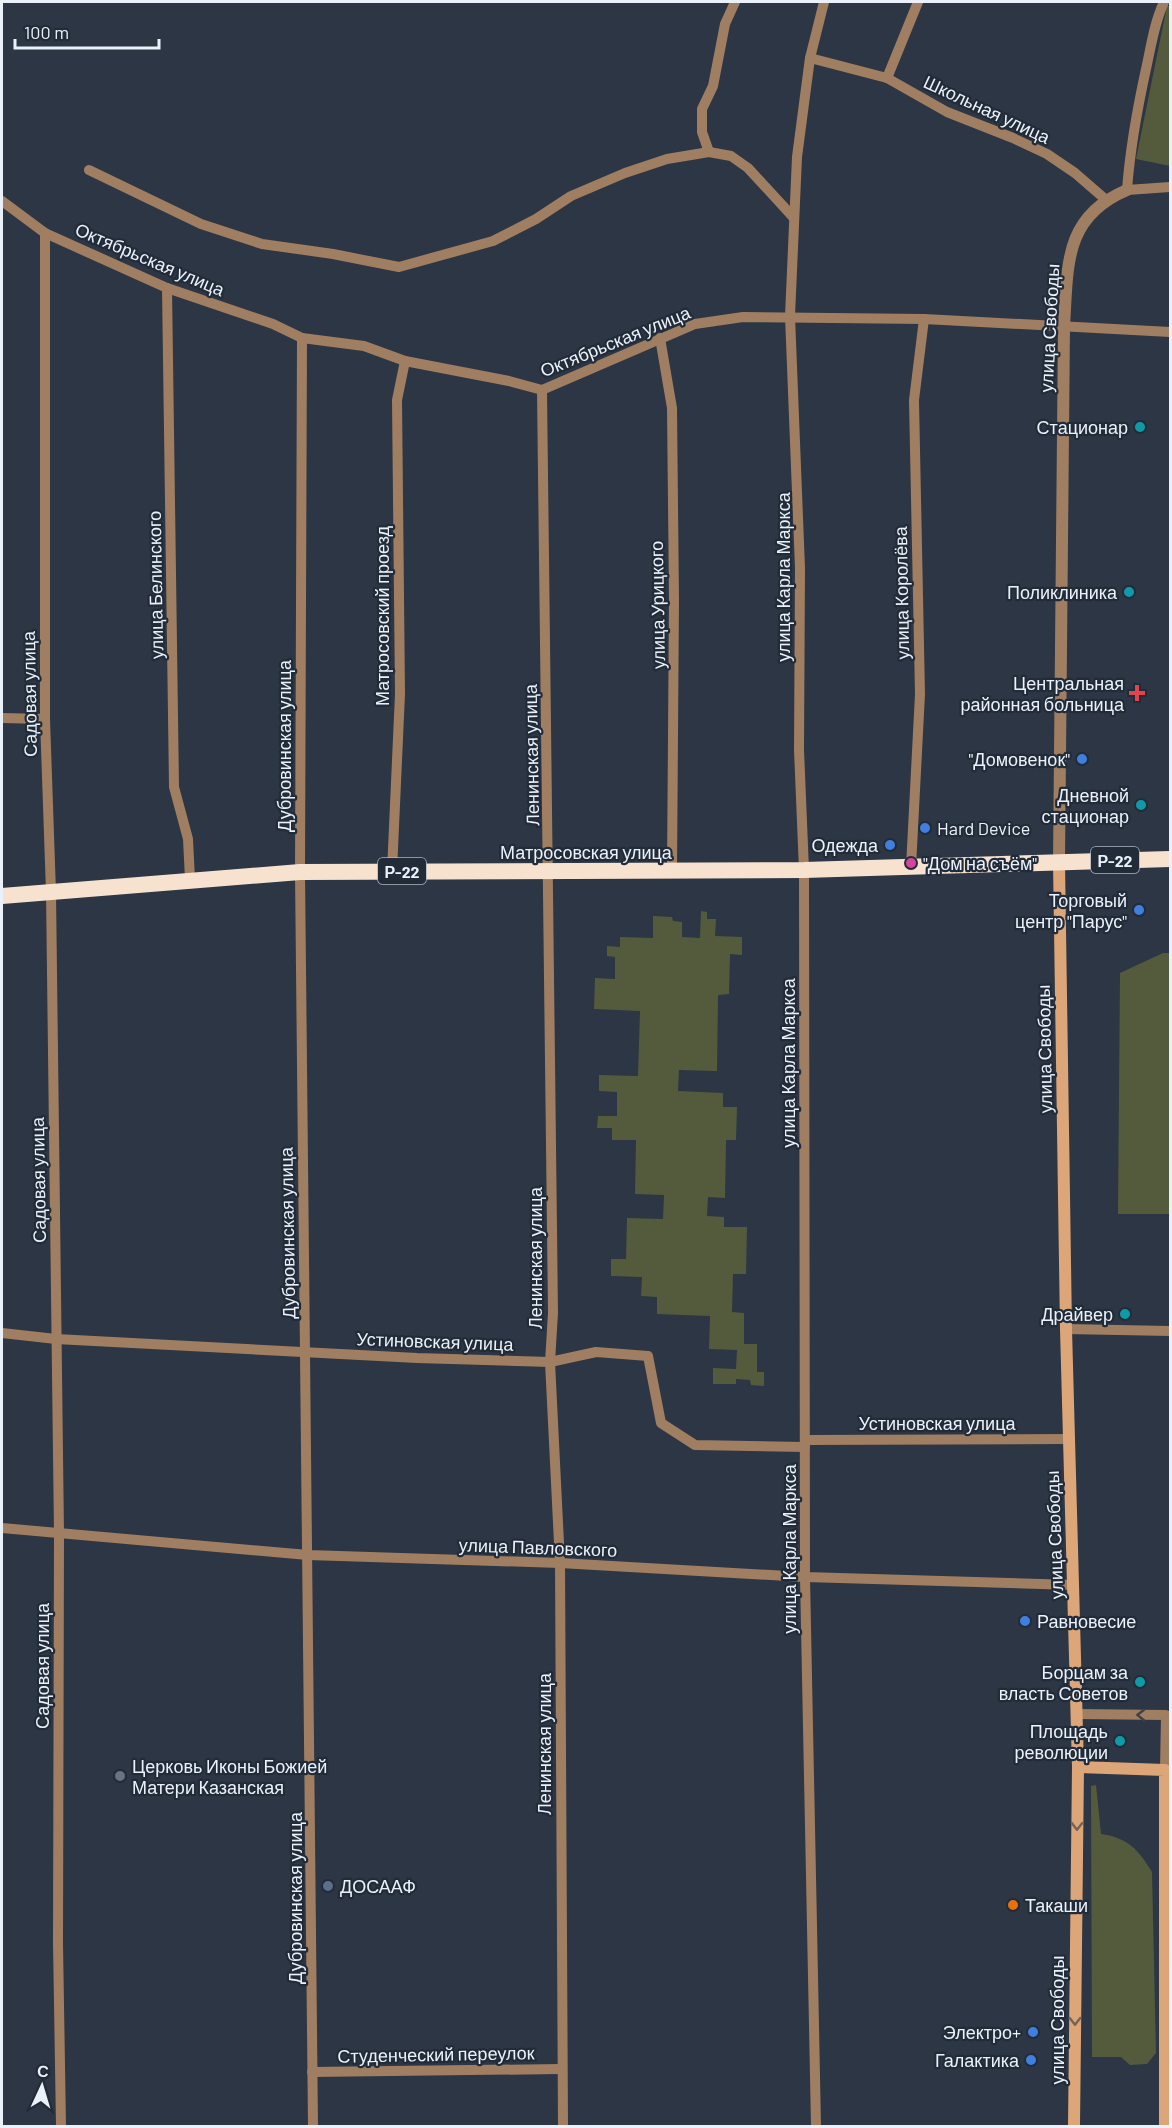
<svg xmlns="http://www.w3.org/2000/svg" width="1172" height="2128" font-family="Barlow,sans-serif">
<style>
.green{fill:#545b3c}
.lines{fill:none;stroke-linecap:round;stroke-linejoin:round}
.minor{stroke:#a07e62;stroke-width:10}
.tertiary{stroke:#a07e62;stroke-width:12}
.secondary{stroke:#dda678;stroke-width:12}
.trunk{stroke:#f7e2d0;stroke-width:16}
.oneway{stroke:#424043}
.oneway2{stroke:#766355}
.culture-dot{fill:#0f9aa8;stroke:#222c39;stroke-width:2}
.health-dot{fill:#e0444e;stroke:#222c39;stroke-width:2}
.shop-dot{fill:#3f7fe0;stroke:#222c39;stroke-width:2}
.hotel-dot{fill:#d1479c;stroke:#222c39;stroke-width:2}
.worship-dot{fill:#6b7280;stroke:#222c39;stroke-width:2}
.service-dot{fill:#5c6f8a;stroke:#222c39;stroke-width:2}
.food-dot{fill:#e8710a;stroke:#222c39;stroke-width:2}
.labels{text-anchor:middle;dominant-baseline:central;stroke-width:4.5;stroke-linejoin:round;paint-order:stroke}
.shield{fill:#222c39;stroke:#aeb6c0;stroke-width:1.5}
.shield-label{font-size:16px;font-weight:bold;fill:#eaf1fa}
.street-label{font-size:18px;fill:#eaf1fa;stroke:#222c39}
.poi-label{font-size:18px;fill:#eaf1fa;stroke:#222c39;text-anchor:end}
</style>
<rect width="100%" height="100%" fill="#2c3644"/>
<g class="green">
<polygon points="1167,6 1170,6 1170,166 1136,159"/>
<polygon points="701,911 707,912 707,919 716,919 715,936 742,937 742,955 730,954 729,994 718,995 717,1071 679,1070 678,1091 723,1093 723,1107 737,1107 736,1140 726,1140 725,1198 708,1197 707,1216 724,1217 724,1227 747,1227 746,1274 733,1274 732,1312 744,1313 744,1344 757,1344 757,1372 764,1372 764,1386 751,1385 750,1380 736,1379 736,1384 713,1384 713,1368 736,1369 737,1350 709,1349 710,1316 657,1314 657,1297 641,1296 642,1277 611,1276 611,1259 626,1259 627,1218 663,1219 664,1195 635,1194 636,1140 612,1140 612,1128 597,1128 598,1116 617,1116 617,1092 599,1091 599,1075 638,1076 640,1011 594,1009 595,978 615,979 615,957 607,956 607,946 620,947 620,937 653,938 653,916 672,917 673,921 682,922 682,937 700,938"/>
<polygon points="1163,953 1170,953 1170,1214 1118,1214 1120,973"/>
<path d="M1096,1785L1101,1834C1128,1838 1138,1849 1152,1872L1156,2053L1147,2064L1130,2065L1121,2057H1092L1091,1786Z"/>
</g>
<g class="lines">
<g class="minor">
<path d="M1164,2C1154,23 1151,47 1146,69C1137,110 1130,149 1127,190L1170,187"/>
<polyline points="810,58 887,78 947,112 1013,138 1047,154 1075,173 1105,199"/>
<polyline points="887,78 918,2"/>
<polyline points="709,152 702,132 702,109 713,86 725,24 735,2"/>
<polyline points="89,170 201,224 262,244 333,254 399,267 493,241 536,219 571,196 625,173 667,159 709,152 731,156 748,168 794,218"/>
<polyline points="2,201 45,233 167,288 273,324 302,338 364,346 405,361 509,381 542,390 695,324 743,317 924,319 1170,332"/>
<polyline points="45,233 45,719 51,892 59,1534 58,1943 61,2126"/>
<polyline points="167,288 174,787 188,839 190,879"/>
<polyline points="302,338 300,872 313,2126"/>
<polyline points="660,338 672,408 674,599 672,872"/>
<polyline points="542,390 553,1313 550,1362 560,1563 563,2126"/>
<polyline points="2,718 45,719"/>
<polyline points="911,867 920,694 914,400 924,319"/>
<polyline points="392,871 400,694 397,400 405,361"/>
<polyline points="1066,1329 1170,1331"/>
<polyline points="2,1333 56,1339 417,1358 550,1362 596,1352 648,1356 661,1423 695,1445 805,1447"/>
<polyline points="805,1440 1069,1439"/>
<polyline points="2,1528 308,1555 560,1563 805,1577 1074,1585"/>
<polyline points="1076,1714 1166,1715 1165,1770 1170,1770"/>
<polyline points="312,2072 561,2069"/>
<polyline points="816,2126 805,1577 804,870 799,750 800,568 790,316 797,157 810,58 824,2"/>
</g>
<path class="tertiary" d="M1059,862L1064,326C1068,266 1063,217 1127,190"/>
<g class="secondary">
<polyline points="1059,862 1066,1329 1078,1767 1074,2126"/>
<polyline points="1078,1767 1165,1770 1165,2126"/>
</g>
<polyline class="trunk" points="2,896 300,872 804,870 1170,859"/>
</g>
<defs><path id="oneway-chevron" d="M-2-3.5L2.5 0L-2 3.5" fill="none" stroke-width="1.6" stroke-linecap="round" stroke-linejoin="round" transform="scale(1.5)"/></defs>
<use class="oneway" href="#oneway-chevron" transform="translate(1141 1715) rotate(-179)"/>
<g class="oneway2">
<use href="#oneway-chevron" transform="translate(1077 1826) rotate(91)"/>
<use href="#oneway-chevron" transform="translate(1075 2021) rotate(90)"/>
</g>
<g class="culture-dot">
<circle cx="1140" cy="427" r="6"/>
<circle cx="1129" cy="592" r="6"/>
<circle cx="1141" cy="805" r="6"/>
<circle cx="1125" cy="1314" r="6"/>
<circle cx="1140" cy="1682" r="6"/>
<circle cx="1120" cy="1741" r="6"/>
</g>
<path class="health-dot" d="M1134 684h6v6h6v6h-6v6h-6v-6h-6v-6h6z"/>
<g class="shop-dot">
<circle cx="1082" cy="759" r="6"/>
<circle cx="925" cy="828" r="6"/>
<circle cx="890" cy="845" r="6"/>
<circle cx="1139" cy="910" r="6"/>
<circle cx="1025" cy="1621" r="6"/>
<circle cx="1033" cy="2032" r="6"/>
<circle cx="1031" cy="2060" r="6"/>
</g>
<circle class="hotel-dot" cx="911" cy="863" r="6"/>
<circle class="worship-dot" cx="120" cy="1776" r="6"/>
<circle class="service-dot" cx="328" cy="1886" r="6"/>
<circle class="food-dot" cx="1013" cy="1905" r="6"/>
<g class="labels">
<g class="shield">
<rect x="1091" y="847" width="48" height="26" rx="4.5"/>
<rect x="378" y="858" width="48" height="26" rx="4.5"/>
</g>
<g class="shield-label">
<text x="1115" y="860">Р-22</text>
<text x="402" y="871">Р-22</text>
</g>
<g class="street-label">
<text transform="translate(987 109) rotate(25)">Школьная улица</text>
<text transform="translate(150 259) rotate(23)">Октябрьская улица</text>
<text transform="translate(1049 328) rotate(-87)">улица Свободы</text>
<text transform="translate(615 341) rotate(-22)">Октябрьская улица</text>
<text transform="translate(783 577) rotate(-90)">улица Карла Маркса</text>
<text transform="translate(155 585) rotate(-91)">улица Белинского</text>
<text transform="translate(901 593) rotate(-91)">улица Королёва</text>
<text transform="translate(657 605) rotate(-91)">улица Урицкого</text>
<text transform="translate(382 616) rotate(-90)">Матросовский проезд</text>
<text transform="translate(29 694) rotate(-91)">Садовая улица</text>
<text transform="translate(284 746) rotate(-90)">Дубровинская улица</text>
<text transform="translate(531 755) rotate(-91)">Ленинская улица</text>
<text x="586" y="852">Матросовская улица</text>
<text transform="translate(1044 1049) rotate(-91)">улица Свободы</text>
<text transform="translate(788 1063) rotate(-90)">улица Карла Маркса</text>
<text transform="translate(38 1180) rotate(-91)">Садовая улица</text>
<text transform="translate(287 1233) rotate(-91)">Дубровинская улица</text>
<text transform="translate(535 1258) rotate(-90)">Ленинская улица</text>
<text transform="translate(435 1341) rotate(2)">Устиновская улица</text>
<text x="937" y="1423">Устиновская улица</text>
<text transform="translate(1054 1535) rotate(-92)">улица Свободы</text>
<text transform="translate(538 1547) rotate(2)">улица Павловского</text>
<text transform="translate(789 1549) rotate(-90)">улица Карла Маркса</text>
<text transform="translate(42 1666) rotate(-90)">Садовая улица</text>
<text transform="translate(544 1744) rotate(-90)">Ленинская улица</text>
<text transform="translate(295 1898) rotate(-90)">Дубровинская улица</text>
<text transform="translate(1057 2020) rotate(-90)">улица Свободы</text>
<text transform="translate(436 2054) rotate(-1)">Студенческий переулок</text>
</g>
<g class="poi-label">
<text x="1128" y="427">Стационар</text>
<text x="1117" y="592">Поликлиника</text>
<text x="1124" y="683">Центральная<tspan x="1124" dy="21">районная больница</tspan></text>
<text x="1070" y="759">"Домовенок"</text>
<text x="1129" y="795">Дневной<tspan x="1129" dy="21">стационар</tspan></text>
<text x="937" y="828" text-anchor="start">Hard Device</text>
<text x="878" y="845">Одежда</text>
<text x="923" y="863" text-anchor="start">"Дом на съём"</text>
<text x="1127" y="900">Торговый<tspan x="1127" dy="21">центр "Парус"</tspan></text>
<text x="1113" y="1314">Драйвер</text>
<text x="1037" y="1621" text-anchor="start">Равновесие</text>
<text x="1128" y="1672">Борцам за<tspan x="1128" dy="21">власть Советов</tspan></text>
<text x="1108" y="1731">Площадь<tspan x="1108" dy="21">революции</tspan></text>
<text x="132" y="1766" text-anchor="start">Церковь Иконы Божией<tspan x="132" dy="21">Матери Казанская</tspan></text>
<text x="340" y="1886" text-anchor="start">ДОСААФ</text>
<text x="1025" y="1905" text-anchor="start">Такаши</text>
<text x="1021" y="2032">Электро+</text>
<text x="1019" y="2060">Галактика</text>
</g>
</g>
<rect width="1172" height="2128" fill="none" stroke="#eaf1fa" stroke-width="6"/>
<g transform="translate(42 2086) rotate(4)" stroke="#222c39" stroke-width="4.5" paint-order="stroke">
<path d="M0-4.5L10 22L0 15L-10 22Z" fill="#eaf1fa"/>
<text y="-9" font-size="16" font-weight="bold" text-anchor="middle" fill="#eaf1fa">С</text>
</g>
<path d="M15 39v9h144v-9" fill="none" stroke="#eaf1fa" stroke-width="3"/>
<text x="24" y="39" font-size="18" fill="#eaf1fa" stroke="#222c39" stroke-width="4.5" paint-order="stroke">100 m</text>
</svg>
